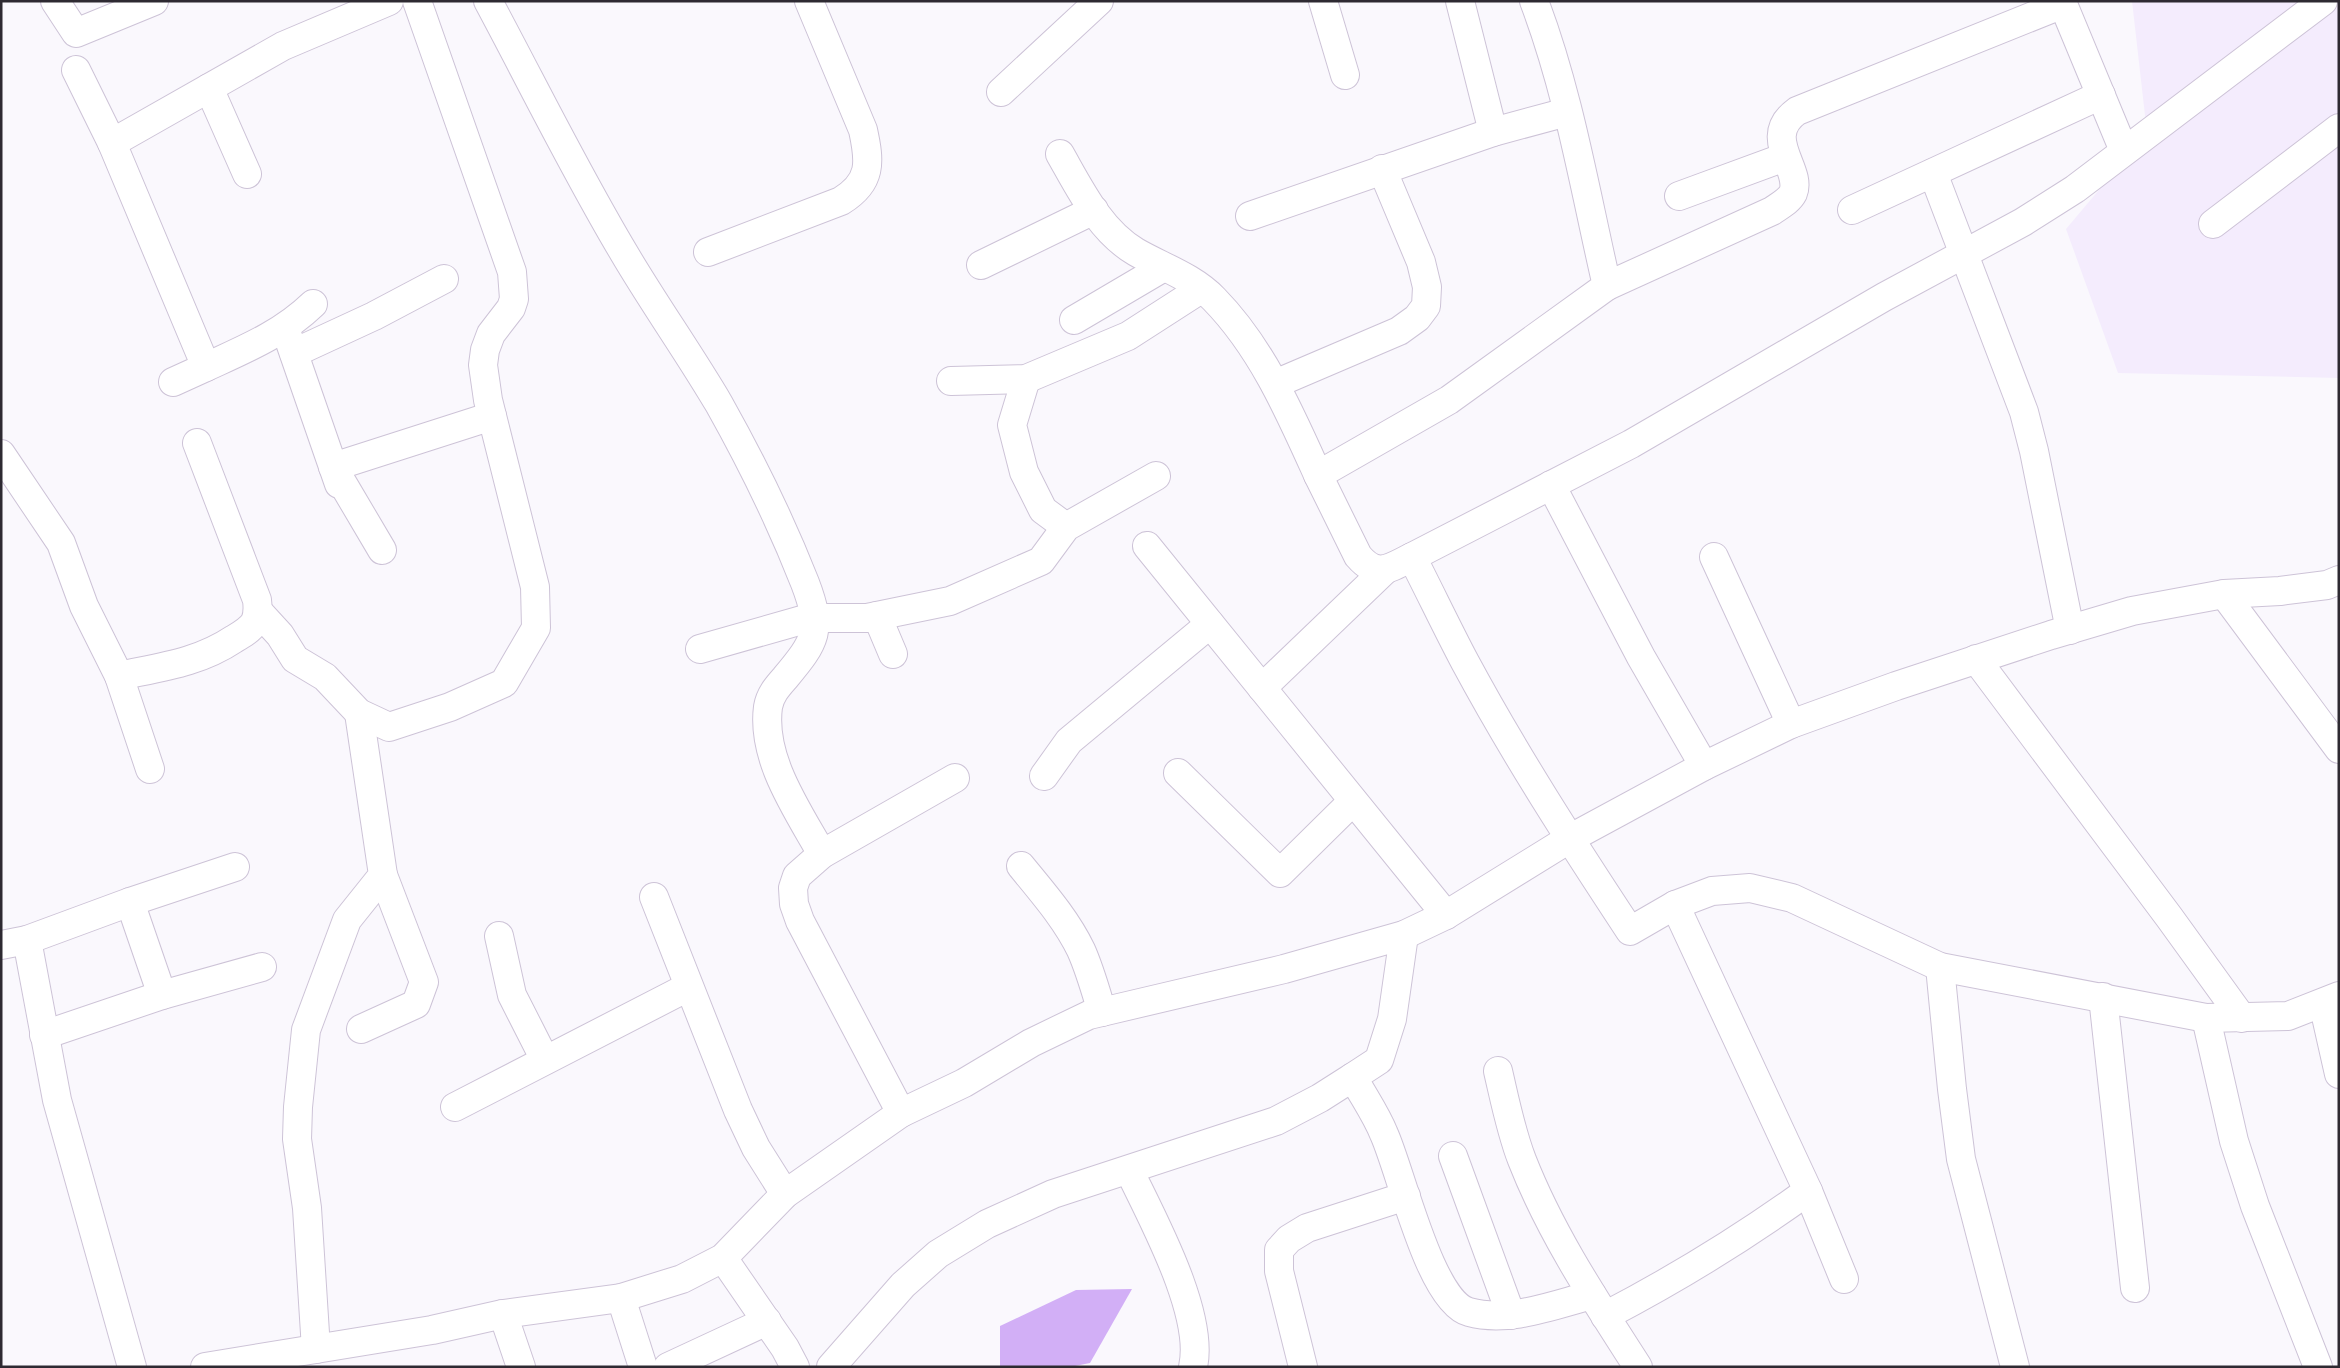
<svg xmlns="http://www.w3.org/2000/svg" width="2340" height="1368" font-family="Quicksand,sans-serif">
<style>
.built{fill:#f4ecfd}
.water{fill:#d2aff6}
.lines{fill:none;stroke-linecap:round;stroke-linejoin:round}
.minor-casing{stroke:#cdc3d7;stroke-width:30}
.minor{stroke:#fff;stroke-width:28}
</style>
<rect width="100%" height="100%" fill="#faf8fd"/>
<polygon class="built" points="2132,1 2339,1 2339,378 2118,373 2066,229 2147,133"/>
<polygon class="water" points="1132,1289 1090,1363 1070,1367 1000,1367 1000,1326 1076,1290"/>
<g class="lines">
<defs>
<g id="minor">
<polyline points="55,1 76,33 154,1"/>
<path d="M488,1C533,85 575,171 624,253C654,304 689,353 719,404C751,461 781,522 805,583C823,630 816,641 785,678C777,687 770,695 768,707C761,759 798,811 822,854"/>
<polyline points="1323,1 1345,75"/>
<polyline points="1460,1 1493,132"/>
<path d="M2323,1L2075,189L2023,222L1884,297L1631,444L1412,557C1430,592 1447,628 1465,662C1515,755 1572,843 1630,931L1675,905L1712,891L1750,888L1792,898L1940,967L2206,1018L2288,1016L2339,996"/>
<polyline points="2063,4 2124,151"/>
<polyline points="76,70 112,143"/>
<polyline points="209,88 247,174"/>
<polyline points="1001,92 1099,1"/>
<path d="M1060,154C1080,189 1100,231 1136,252C1162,267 1193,277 1214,299C1262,348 1290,413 1318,475"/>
<polyline points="1933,173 2024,412 2034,451 2070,630"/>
<polyline points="1679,196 1785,157"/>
<polyline points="1852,210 2101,95"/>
<polyline points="1250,216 1493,132 1567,112"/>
<polyline points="2213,224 2339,128"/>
<path d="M708,252L841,201C872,182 870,162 863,130L809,1"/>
<polyline points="981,265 1094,210"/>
<path d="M1607,286L1772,211C1779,206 1789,201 1793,193C1803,169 1760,138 1797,111L2063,4L2062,1"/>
<polyline points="1074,320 1164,267"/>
<polyline points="285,328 339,484"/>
<polyline points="294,353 374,316 444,279"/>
<path d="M206,367C245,349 282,334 313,304"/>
<polyline points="1026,379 1012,425 1024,472 1043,510 1066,527"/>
<polyline points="951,381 1026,379 1128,336 1201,289"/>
<polyline points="173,382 206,367 112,143 283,46 389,1"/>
<polyline points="1275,384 1399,331 1417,318 1426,306 1427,287 1421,262 1382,169"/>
<polyline points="1,454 61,543 84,606 119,676 150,769"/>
<polyline points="1551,485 1641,657 1704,766"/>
<polyline points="1147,546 1446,915"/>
<polyline points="382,550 333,467 492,416"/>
<path d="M1412,557C1389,568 1378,579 1358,556L1318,475L1449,400L1607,286C1585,191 1569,93 1534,1"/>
<polyline points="1714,557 1791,724"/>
<polyline points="2224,594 2339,749"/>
<polyline points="258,611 280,635 295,659 325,677 359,713 389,727 450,707 504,683 536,628 535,587 488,400 483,365 485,350 491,334 511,308 514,299 512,272 417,1"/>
<polyline points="877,616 893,654"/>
<polyline points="700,649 809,618 867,618 950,601 1041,561 1066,527 1156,476"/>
<polyline points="1976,659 2169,917 2242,1018"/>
<path d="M119,676C161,667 198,663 234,639C241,635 250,630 255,622C258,615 258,608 257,600L197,443"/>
<polyline points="1262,688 1385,570"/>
<polyline points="1178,773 1280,873 1353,801"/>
<polyline points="1044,776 1069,741 1210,624"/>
<path d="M1021,866C1043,893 1066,919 1081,950C1090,970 1096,992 1102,1012"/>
<polyline points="654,897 738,1110 756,1148 785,1194"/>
<polyline points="130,902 162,995"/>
<polyline points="1675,905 1808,1191 1844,1279"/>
<path d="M1404,935L1392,1019L1379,1060L1353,1077C1363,1096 1376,1114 1384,1134C1401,1171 1430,1302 1469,1312C1509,1323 1553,1305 1592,1295"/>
<polyline points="499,936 512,995 545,1060"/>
<polyline points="27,940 57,1100 132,1367"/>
<polyline points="1,945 27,940 130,902 235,867"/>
<polyline points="1940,967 1952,1089 1961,1159 2015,1367"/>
<polyline points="2103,997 2135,1288"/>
<polyline points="2323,1003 2339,1074"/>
<polyline points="2206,1018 2234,1141 2255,1206 2318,1367"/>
<polyline points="361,1029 416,1004 424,982 383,875"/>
<polyline points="44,1035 162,995 262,967"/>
<path d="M1498,1071C1505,1101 1511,1132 1522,1160C1551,1234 1595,1300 1638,1367"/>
<polyline points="455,1107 688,987"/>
<polyline points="901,1113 800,921 794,904 793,888 797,876 822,854 955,778"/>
<polyline points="1453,1156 1511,1315"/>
<path d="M1129,1170C1152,1218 1205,1314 1193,1367"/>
<polyline points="723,1258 785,1348 795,1367"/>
<polyline points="621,1298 643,1367"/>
<polyline points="503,1314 521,1367"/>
<path d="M1605,1316C1676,1279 1743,1238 1808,1191"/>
<polyline points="316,1349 307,1208 297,1139 298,1107 306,1030 347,920 383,875 359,713"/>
<polyline points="205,1367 432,1330 503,1314 621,1298 682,1279 723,1258 785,1194 901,1113 964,1083 1031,1043 1089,1015 1284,969 1404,935 1446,915 1569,839 1704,766 1791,724 1896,686 2051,635 2132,611 2224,594 2280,591 2327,585 2339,580"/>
<polyline points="668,1367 767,1321"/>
<polyline points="831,1367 903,1285 938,1254 987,1224 1053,1194 1276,1121 1320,1098 1353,1077"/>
<polyline points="1303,1367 1279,1271 1279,1250 1289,1239 1307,1228 1406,1196"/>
</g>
</defs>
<use href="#minor" class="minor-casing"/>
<use href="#minor" class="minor"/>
</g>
<rect width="2340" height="1368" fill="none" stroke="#2e2a32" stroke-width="5"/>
</svg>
